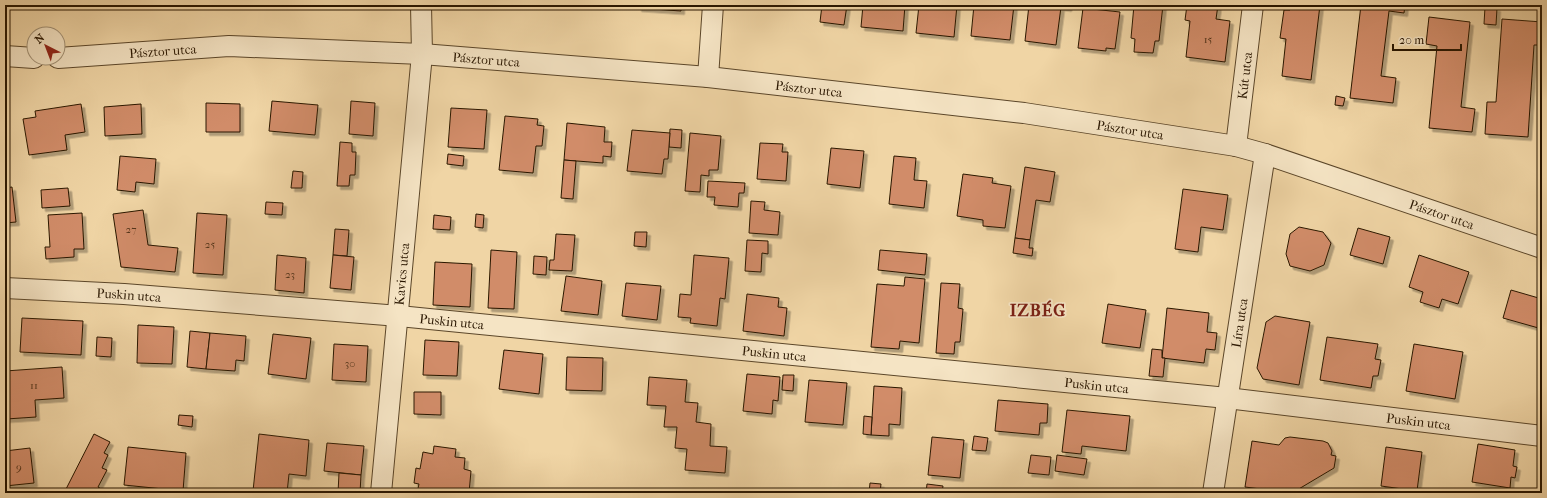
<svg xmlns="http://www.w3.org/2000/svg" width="1547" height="498" font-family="'IM FELL French Canon',serif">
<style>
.building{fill:#d18c69;stroke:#291600;filter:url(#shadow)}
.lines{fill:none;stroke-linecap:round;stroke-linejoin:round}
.minor-casing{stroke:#5b4629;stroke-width:22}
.minor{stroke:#f5e4c4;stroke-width:20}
.labels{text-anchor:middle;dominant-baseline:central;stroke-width:3.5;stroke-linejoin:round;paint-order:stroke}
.number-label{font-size:11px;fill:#53341a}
.street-label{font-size:13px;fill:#291600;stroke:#f5e4c4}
.district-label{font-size:17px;font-weight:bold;letter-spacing:1px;fill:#7a1f14;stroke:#f5e4c4}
</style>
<defs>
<filter id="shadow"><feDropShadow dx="3.5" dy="3.5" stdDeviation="0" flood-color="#0004"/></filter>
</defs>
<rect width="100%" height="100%" fill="#f0d5a5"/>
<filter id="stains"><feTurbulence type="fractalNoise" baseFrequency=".005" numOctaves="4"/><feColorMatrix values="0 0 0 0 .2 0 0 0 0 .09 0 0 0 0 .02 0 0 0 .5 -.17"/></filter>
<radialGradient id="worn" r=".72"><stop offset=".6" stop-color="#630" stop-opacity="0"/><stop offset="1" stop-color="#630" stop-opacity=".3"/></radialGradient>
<g class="building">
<polygon points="638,5 681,5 681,11 638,8"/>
<polygon points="822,5 847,5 844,25 820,22"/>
<polygon points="863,5 905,5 903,31 861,27"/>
<polygon points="919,5 957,5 954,37 916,33"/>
<polygon points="974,5 1014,5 1010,40 971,36"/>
<polygon points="1029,5 1069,5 1068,8 1061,7 1056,45 1025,41"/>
<polygon points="1134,5 1163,5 1159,41 1155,41 1153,53 1134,52 1135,39 1131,38"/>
<polygon points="1187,5 1218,5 1216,19 1230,21 1225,62 1186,57 1190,21 1185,20"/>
<polygon points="1291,5 1320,5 1311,80 1282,76 1286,39 1280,38 1284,10 1290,10"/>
<polygon points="1361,5 1405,5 1404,13 1389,11 1381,76 1396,78 1393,103 1350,98"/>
<polygon points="1485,7 1497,8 1496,25 1484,24"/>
<polygon points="1083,8 1120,12 1115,49 1106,48 1106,51 1078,48"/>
<polygon points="1429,17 1470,22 1461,107 1475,109 1472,132 1429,128 1437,46 1426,44"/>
<polygon points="1502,19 1542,22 1542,45 1534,45 1528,137 1485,134 1487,102 1496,102"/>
<polygon points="1336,96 1345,98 1343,106 1335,105"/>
<polygon points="272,101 318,105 315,135 269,131"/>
<polygon points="351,101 375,103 373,136 349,134"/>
<polygon points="206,103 240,104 240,132 206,132"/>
<polygon points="81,104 85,132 65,135 67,150 29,155 23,119 36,117 35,111"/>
<polygon points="141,104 142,134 105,136 104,107"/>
<polygon points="451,108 487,110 484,149 448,147"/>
<polygon points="505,116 538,119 537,125 544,126 542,146 536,146 533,173 499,170"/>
<polygon points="567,123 605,127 604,142 612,142 611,157 603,156 603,163 564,160"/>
<polygon points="670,129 682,130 681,148 669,147"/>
<polygon points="632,130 670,133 668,159 664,159 662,174 627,171"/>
<polygon points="690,133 721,136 718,170 709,170 709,176 701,175 700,192 685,191"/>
<polygon points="340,142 352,143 352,152 356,152 355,175 350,175 349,186 337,186"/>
<polygon points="760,143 783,144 782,152 788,152 786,181 757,179"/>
<polygon points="831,148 864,151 860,188 827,184"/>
<polygon points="448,154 464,156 463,166 447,164"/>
<polygon points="120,156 156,159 154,184 136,182 135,192 117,190"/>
<polygon points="894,156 916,158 914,180 927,181 924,208 889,204"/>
<polygon points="564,160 576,161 573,199 561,198"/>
<polygon points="1025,167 1055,172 1050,202 1036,200 1030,240 1015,238"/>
<polygon points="293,171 303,172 302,188 291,188"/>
<polygon points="963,174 993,178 992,183 1011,186 1005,228 983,226 983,220 957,216"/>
<polygon points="708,181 745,183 744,193 739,193 738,207 714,205 715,197 707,197"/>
<polygon points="12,187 16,222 5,223 5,188"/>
<polygon points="68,188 70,206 42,208 41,190"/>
<polygon points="1183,189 1228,195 1223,230 1201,227 1198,252 1175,249"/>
<polygon points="751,201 765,202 764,210 780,212 778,235 749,233"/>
<polygon points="266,202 283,203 282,215 265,214"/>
<polygon points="143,210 148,245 178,248 175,272 121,267 113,214"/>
<polygon points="82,213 84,249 74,249 74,257 46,259 45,247 50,247 48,215"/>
<polygon points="197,213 227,215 223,275 193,273"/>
<polygon points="476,214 484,215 483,228 475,227"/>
<polygon points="434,215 451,217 450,230 433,229"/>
<polygon points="1299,227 1323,232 1331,243 1324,265 1310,271 1290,266 1286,254 1290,234"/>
<polygon points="1358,228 1390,237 1383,264 1350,255"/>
<polygon points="335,229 349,230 347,256 333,255"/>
<polygon points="635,232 647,232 646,247 634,246"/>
<polygon points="556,234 575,235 572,271 549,270 550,260 554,260"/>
<polygon points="1015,238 1030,240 1029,248 1033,248 1032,256 1013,253"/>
<polygon points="747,240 768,241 768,254 762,253 761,272 745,271"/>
<polygon points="491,250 517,252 514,309 488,308"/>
<polygon points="880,250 927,254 925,275 878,270"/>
<polygon points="277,255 306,258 304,293 275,290"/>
<polygon points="333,255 354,257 351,290 330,288"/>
<polygon points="694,255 729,258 725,299 720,298 717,326 690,323 691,318 678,317 680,294 691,295"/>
<polygon points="1419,255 1469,272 1458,304 1442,299 1439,308 1420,302 1423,292 1409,287"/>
<polygon points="534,256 547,257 546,275 533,274"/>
<polygon points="435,262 472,264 470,307 433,305"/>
<polygon points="566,276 602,281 598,315 561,311"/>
<polygon points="905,277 925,279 919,343 900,341 899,349 871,347 877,284 904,286"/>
<polygon points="626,283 661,286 657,320 622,316"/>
<polygon points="941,283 960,284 958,308 963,309 960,342 955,342 954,354 936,353"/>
<polygon points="1511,290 1542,299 1542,329 1503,318"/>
<polygon points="747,294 779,298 778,307 787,308 784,336 743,331"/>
<polygon points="1108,304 1146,310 1140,348 1102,343"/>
<polygon points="1167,308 1209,313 1207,332 1217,333 1215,350 1206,349 1204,363 1162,358"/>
<polygon points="1275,316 1310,322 1299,385 1263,379 1257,368 1266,322"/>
<polygon points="22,318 83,321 81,355 20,352"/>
<polygon points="138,325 174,327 172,364 137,363"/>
<polygon points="190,331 210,333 206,369 187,367"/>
<polygon points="210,333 246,336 244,361 236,360 235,371 206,369"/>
<polygon points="273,334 311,338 306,379 268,374"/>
<polygon points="97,337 112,338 111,357 96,356"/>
<polygon points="1327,337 1378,344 1375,359 1381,360 1378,376 1373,376 1371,388 1320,380"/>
<polygon points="425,340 459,342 457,376 423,375"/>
<polygon points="334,344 368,346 366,382 332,380"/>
<polygon points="1414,344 1463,352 1455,399 1406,391"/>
<polygon points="1152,349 1162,350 1162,358 1165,358 1163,377 1149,376"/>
<polygon points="504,350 543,354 539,394 499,389"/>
<polygon points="567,357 603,358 602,391 566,390"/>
<polygon points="62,367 64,398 35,400 36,417 6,419 5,371"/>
<polygon points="747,374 780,377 778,401 773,400 772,414 743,411"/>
<polygon points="783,375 794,375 793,391 782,390"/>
<polygon points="649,377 687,380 685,402 698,403 696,422 711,424 710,446 727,447 725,473 685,470 687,449 675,448 677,427 664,427 666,406 647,405"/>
<polygon points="809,380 847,383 843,425 805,422"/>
<polygon points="874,386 902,388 900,425 889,424 889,436 871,435"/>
<polygon points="414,392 441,392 441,415 414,414"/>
<polygon points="998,400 1048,404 1047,423 1040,423 1039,435 995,431"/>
<polygon points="1067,410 1130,416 1126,451 1082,446 1081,454 1062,452"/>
<polygon points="179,415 193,416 192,427 178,425"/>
<polygon points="864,416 872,417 871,435 863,434"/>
<polygon points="94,434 110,442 104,453 108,455 102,468 107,470 98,487 103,490 101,493 64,493"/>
<polygon points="259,434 309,440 306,476 289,474 287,493 253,491"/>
<polygon points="974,436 988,438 986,451 972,450"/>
<polygon points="932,437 964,440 960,478 928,475"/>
<polygon points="1290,437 1323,441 1328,443 1332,451 1331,455 1336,456 1334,468 1292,493 1245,487 1252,441 1279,445 1285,438"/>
<polygon points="327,443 364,446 361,475 324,471"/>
<polygon points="1478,444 1515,450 1513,466 1517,467 1515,478 1511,477 1510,488 1472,482"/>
<polygon points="434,446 456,449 455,457 465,458 464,469 471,471 469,493 417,493 419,484 414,483 416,468 420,469 423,452 433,454"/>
<polygon points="128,447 186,453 183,491 124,485"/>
<polygon points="1386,447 1422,452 1417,491 1381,486"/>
<polygon points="30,448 34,483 5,486 5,451"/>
<polygon points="1031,455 1051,457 1049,475 1028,473"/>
<polygon points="1057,455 1087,459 1084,475 1055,471"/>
<polygon points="339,473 361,475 360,493 338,493"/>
<polygon points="870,483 881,484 880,493 869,493"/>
<polygon points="927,484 943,486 942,493 926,493"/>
</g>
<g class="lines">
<defs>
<g id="minor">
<polyline points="5,56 34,58"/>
<path id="s1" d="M58,58L229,46L422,54L708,77L1024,113L1236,146L1265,154L1542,248"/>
<polyline points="708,77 713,5"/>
<path id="s2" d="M1236,146L1253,5"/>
<path id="s3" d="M5,288L124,294L399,316L1227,398L1542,436"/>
<path id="s4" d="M381,493L422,54L421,5"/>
<path id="s5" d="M1213,493L1265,154"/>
</g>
</defs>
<use href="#minor" class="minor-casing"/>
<use href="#minor" class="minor"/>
</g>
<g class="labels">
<g class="number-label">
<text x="1208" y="39">15</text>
<text x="131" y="229">27</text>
<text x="210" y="244">25</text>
<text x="290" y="274">23</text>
<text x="350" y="363">30</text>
<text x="34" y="385">11</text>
<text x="19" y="467">9</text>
</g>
<g class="street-label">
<text stroke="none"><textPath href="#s1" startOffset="105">Pásztor utca</textPath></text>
<text stroke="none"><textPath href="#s1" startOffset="429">Pásztor utca</textPath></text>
<text stroke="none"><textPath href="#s2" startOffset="71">Kút utca</textPath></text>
<text stroke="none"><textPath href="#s1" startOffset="753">Pásztor utca</textPath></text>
<text stroke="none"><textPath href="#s1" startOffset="1077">Pásztor utca</textPath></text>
<text stroke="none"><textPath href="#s1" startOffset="1401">Pásztor utca</textPath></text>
<text stroke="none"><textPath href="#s4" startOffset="220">Kavics utca</textPath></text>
<text stroke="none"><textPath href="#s3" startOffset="124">Puskin utca</textPath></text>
<text stroke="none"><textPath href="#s3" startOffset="448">Puskin utca</textPath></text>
<text stroke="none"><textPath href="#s5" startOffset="172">Líra utca</textPath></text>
<text stroke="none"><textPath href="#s3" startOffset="772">Puskin utca</textPath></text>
<text stroke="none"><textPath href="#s3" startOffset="1096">Puskin utca</textPath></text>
<text stroke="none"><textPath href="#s3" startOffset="1420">Puskin utca</textPath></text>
</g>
<g class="district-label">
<text x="1038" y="310">IZBÉG</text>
</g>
</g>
<rect width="1547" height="498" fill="none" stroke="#f0d5a5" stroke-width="20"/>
<rect x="6" y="6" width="1535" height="486" fill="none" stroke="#291600" stroke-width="2"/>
<rect x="10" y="10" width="1527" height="478" fill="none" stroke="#291600"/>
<g transform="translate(46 46) rotate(318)"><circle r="19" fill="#f5e4c4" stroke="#a39276"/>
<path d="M0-3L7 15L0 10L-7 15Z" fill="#8f2418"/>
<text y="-6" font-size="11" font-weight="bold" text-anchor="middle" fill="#291600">N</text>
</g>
<path d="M1393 44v6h68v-6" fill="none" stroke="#291600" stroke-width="2"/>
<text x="1399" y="44" font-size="12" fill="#291600" stroke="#f5e4c4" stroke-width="3" paint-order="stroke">20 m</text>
<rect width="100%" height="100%" filter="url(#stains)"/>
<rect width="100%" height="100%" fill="url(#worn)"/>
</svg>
